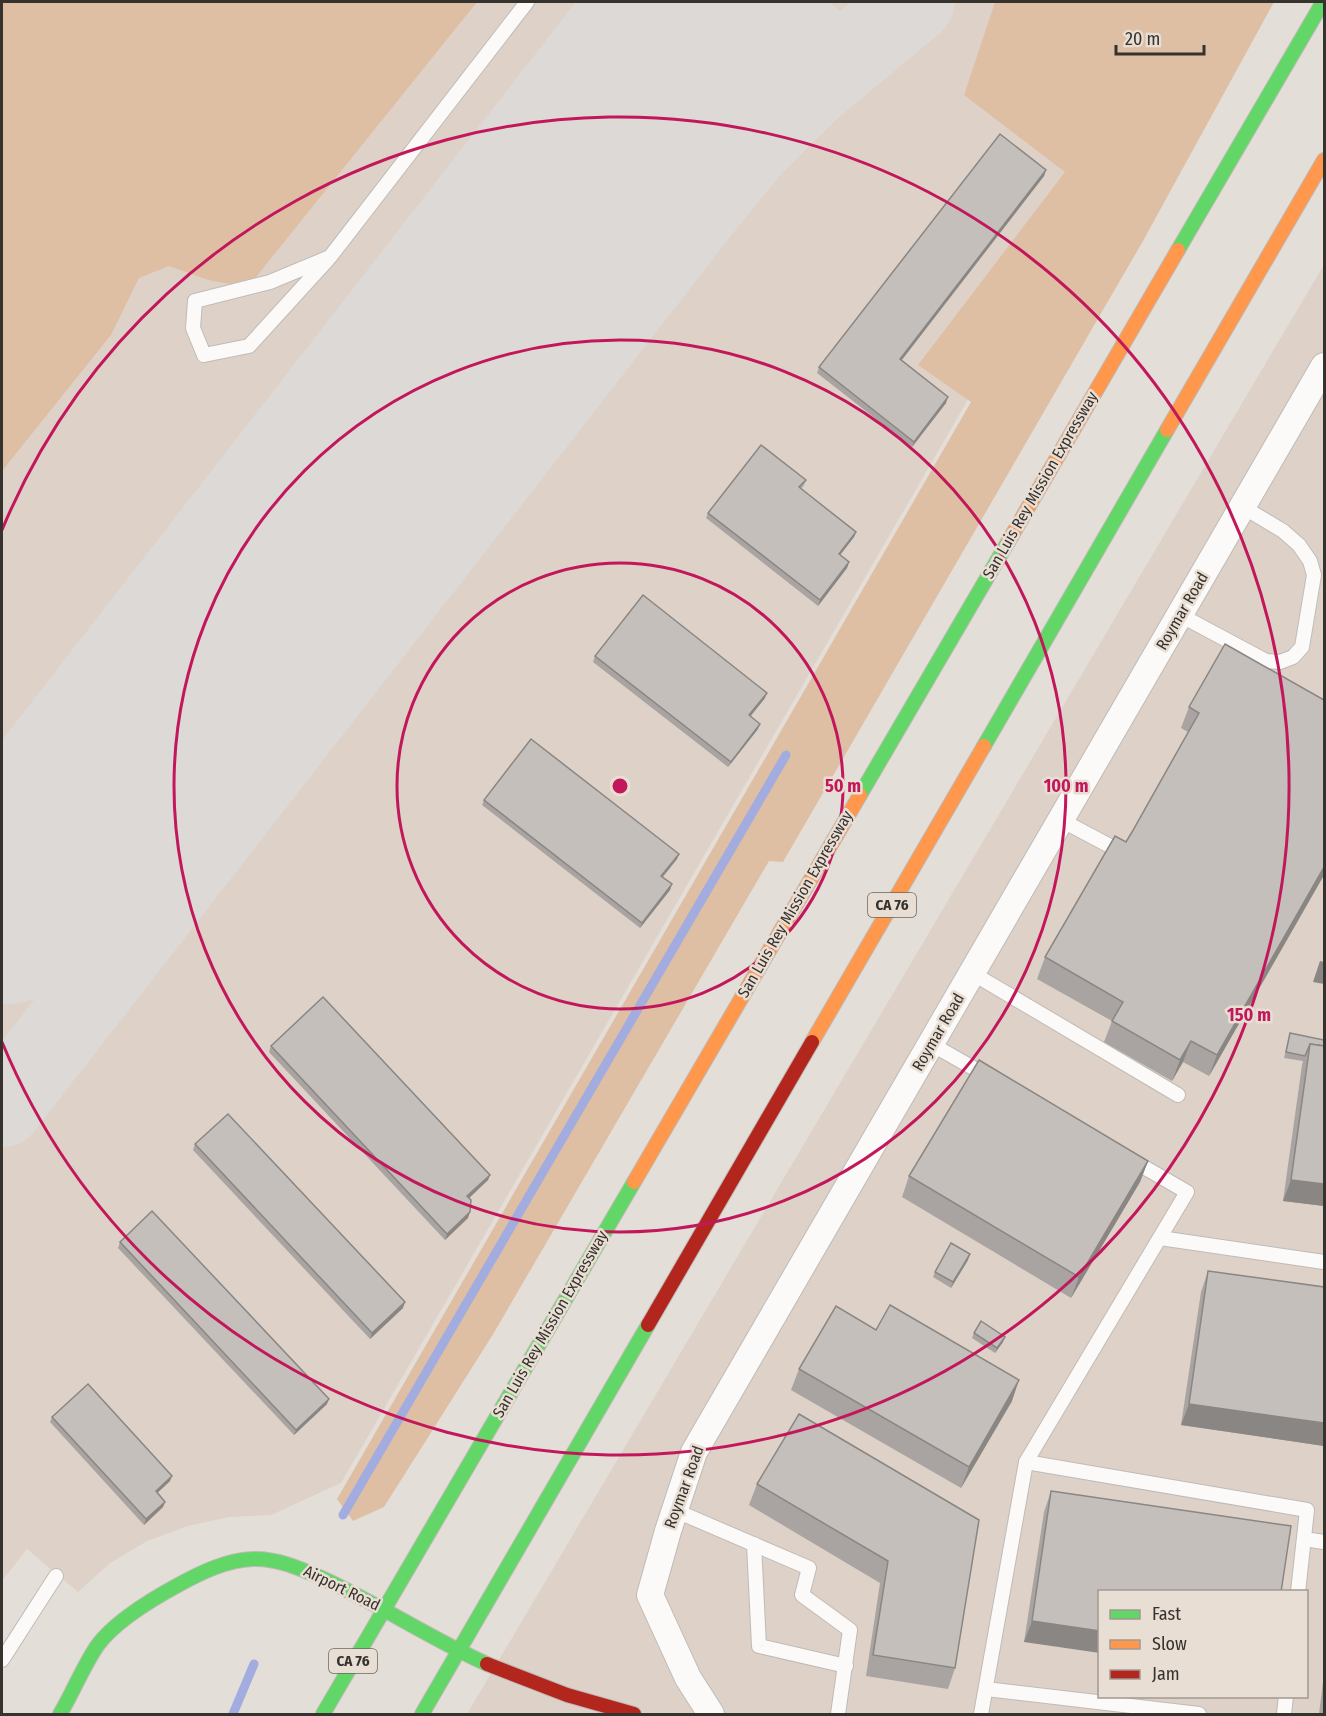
<svg xmlns="http://www.w3.org/2000/svg" width="1326" height="1716" font-family="'Fira Sans Condensed',sans-serif">
<style>
.built{fill:#ded1c8;fill-rule:evenodd}
.green{fill:#dfbfa4}
.lines{fill:none;stroke-linecap:round;stroke-linejoin:round}
.stream{stroke:#a3acdf;stroke-width:9}
.taxiway{stroke:#ddd9d6;stroke-width:81}
.runway{stroke:#ddd9d6;stroke-width:201}
.lane-casing{stroke:#bfbbb7;stroke-width:16}
.street-casing{stroke:#bfbbb7;stroke-width:28}
.fast-casing{stroke:#bfbbb7;stroke-width:16}
.slow-casing{stroke:#bfbbb7;stroke-width:16}
.jam-casing{stroke:#bfbbb7;stroke-width:16}
.lane{stroke:#fbfaf9;stroke-width:14}
.street{stroke:#fbfaf9;stroke-width:26}
.fast{stroke:#63d668;stroke-width:14}
.slow{stroke:#ff974d;stroke-width:14}
.jam{stroke:#b3261e;stroke-width:14}
.wall{fill:#a9a4a1}
.shaded-wall{fill:#898683}
.building{fill:#c4bfbb;stroke:#898683;stroke-width:1.5}
.ring{fill:none;stroke:#c2185b;stroke-width:3}
.labels{text-anchor:middle;dominant-baseline:central;stroke-width:5;stroke-linejoin:round;paint-order:stroke}
.shield{fill:#e9ded4;stroke:#6c6660;stroke-width:1.5}
.shield-label{font-size:15px;font-weight:bold;fill:#36322e}
.street-label{font-size:16px;fill:#36322e;stroke:#e9ded4}
.centre{fill:#c2185b;stroke:#e9ded4;stroke-width:3}
.ring-label{font-size:18px;text-anchor:middle;font-weight:bold;fill:#c2185b;stroke:#e9ded4;stroke-width:5;stroke-linejoin:round;paint-order:stroke}
</style>
<rect width="100%" height="100%" fill="#e4ded9"/>
<g class="built">
<polygon points="2,2 1198,2 341,1483 271,1515 229,1517 188,1526 147,1541 110,1563 78,1592 27,1549 2,1581"/>
<path d="M1324,266V1714H467L1322,268ZM1100,1592H1306V1696H1100Z"/>
</g>
<g class="green">
<polygon points="2,2 477,2 248,287 208,280 169,266 139,278 111,335 2,471"/>
<polygon points="995,2 1274,2 1143,241 783,862 769,861 492,1336 384,1507 353,1521 337,1499 971,402 918,365 1065,172 964,95"/>
</g>
<g class="lines">
<g class="stream">
<polyline points="343,1515 786,755"/>
<polyline points="233,1714 254,1664"/>
</g>
<g class="taxiway">
<polyline points="763,2 814,42 816,54 813,68 775,116"/>
<path d="M340,468C334,486 325,506 329,526C332,540 341,546 352,553C381,575 393,581 426,561"/>
<path d="M264,567C285,552 314,529 340,544C352,551 363,561 374,570L376,573"/>
<polyline points="2,1107 699,211 750,148 813,86 914,2"/>
</g>
<polyline class="runway" points="2,904 703,2"/>
<defs>
<g id="lane">
<polyline points="330,257 270,282 195,301 193,328 204,355 249,346 330,257 527,2"/>
<polyline points="1180,615 1266,661 1280,662 1293,657 1302,647 1314,575 1310,561 1299,545 1283,531 1243,507"/>
<polyline points="1061,820 1125,854"/>
<polyline points="972,973 1178,1095"/>
<polyline points="931,1044 989,1077"/>
<polyline points="1160,1238 1324,1262"/>
<polyline points="1026,1462 1307,1510 1298,1592"/>
<polyline points="674,1510 809,1568 802,1595 850,1630 838,1714"/>
<polyline points="1304,1539 1324,1542"/>
<polyline points="754,1544 759,1646 846,1666"/>
<polyline points="2,1660 56,1576"/>
<polyline points="986,1689 1199,1714"/>
<polyline points="981,1714 1026,1462 1187,1192 1130,1159"/>
<polyline points="1284,1714 1286,1696"/>
</g>
<polyline id="street" points="711,1714 688,1678 650,1595 668,1531 694,1452 1324,366"/>
<g id="fast">
<polyline points="1178,250 1323,2"/>
<polyline points="984,746 1167,430"/>
<polyline points="860,795 1008,542"/>
<path d="M60,1714C73,1692 83,1667 97,1646C115,1621 154,1598 180,1584C202,1572 227,1560 253,1559C277,1558 301,1569 322,1578C379,1604 431,1639 487,1664"/>
<polyline points="323,1714 634,1182"/>
<polyline points="422,1714 648,1325"/>
</g>
<g id="slow">
<polyline points="1167,430 1324,160"/>
<polyline points="1008,542 1178,250"/>
<polyline points="812,1042 984,746"/>
<polyline points="634,1182 860,795"/>
</g>
<g id="jam">
<polyline points="648,1325 812,1042"/>
<polyline points="487,1664 567,1695 634,1714"/>
</g>
</defs>
<use href="#lane" class="lane-casing"/>
<use href="#street" class="street-casing"/>
<use href="#fast" class="fast-casing"/>
<use href="#slow" class="slow-casing"/>
<use href="#jam" class="jam-casing"/>
<use href="#lane" class="lane"/>
<use href="#street" class="street"/>
<use href="#fast" class="fast"/>
<use href="#slow" class="slow"/>
<use href="#jam" class="jam"/>
</g>
<g class="wall">
<polygon points="1046,170 1044,176 901,360 946,403 912,447 817,373 819,367"/>
<polygon points="806,480 804,485 801,489 856,532 854,537 840,555 849,562 847,568 818,606 706,518 708,513"/>
<polygon points="1225,644 1324,875 1209,1076 1183,1062 1172,1081 1104,1042 1112,1021 1037,979 1045,957 1126,842 1188,732 1181,728 1189,707"/>
<polygon points="595,656 765,698 751,716 758,729 728,767 593,662"/>
<polygon points="484,800 679,854 677,859 663,877 672,884 670,890 640,928 482,805"/>
<polygon points="1290,1033 1324,1046 1324,1206 1283,1201 1302,1065 1303,1061 1284,1058"/>
<polygon points="271,1046 490,1175 488,1180 469,1198 468,1218 445,1240 269,1052"/>
<polygon points="195,1144 403,1308 370,1339 193,1150"/>
<polygon points="1148,1161 1140,1182 1071,1298 902,1197 909,1176"/>
<polygon points="120,1242 327,1404 294,1435 118,1248"/>
<polygon points="968,1260 951,1288 933,1277 935,1272"/>
<polygon points="1208,1271 1324,1287 1324,1446 1181,1425 1201,1292"/>
<polygon points="876,1330 1012,1401 961,1488 791,1390 799,1369"/>
<polygon points="974,1333 1003,1342 995,1353 972,1338"/>
<polygon points="52,1417 170,1481 157,1493 165,1502 163,1507 144,1525 50,1422"/>
<polygon points="757,1484 979,1520 955,1668 948,1689 866,1676 880,1583 749,1505"/>
<polygon points="1051,1491 1291,1526 1024,1642 1044,1512"/>
<polygon points="1324,1674 1324,1714 1319,1714"/>
</g>
<g class="shaded-wall">
<polygon points="1046,170 1044,176 898,365 900,359"/>
<polygon points="948,397 946,403 912,447 914,442"/>
<polygon points="856,532 854,537 837,559 839,554"/>
<polygon points="849,562 847,568 818,606 820,600"/>
<polygon points="767,693 765,698 747,720 749,715"/>
<polygon points="760,724 758,729 728,767 731,762"/>
<polygon points="679,854 677,859 659,881 661,876"/>
<polygon points="1324,867 1324,875 1209,1076 1217,1055"/>
<polygon points="672,884 670,890 640,928 642,923"/>
<polygon points="1320,961 1324,962 1324,984 1313,982"/>
<polygon points="1191,1041 1183,1062 1172,1081 1180,1060"/>
<polygon points="1148,1161 1140,1182 1071,1298 1079,1277"/>
<polygon points="490,1175 488,1180 465,1202 467,1196"/>
<polygon points="1291,1180 1324,1184 1324,1206 1283,1201"/>
<polygon points="470,1212 468,1218 445,1240 447,1234"/>
<polygon points="970,1254 968,1260 951,1288 953,1282"/>
<polygon points="405,1302 403,1308 370,1339 372,1333"/>
<polygon points="1005,1337 1003,1342 995,1353 997,1348"/>
<polygon points="1019,1380 1012,1401 961,1488 969,1467"/>
<polygon points="329,1399 327,1404 294,1435 296,1430"/>
<polygon points="1189,1404 1324,1423 1324,1446 1181,1425"/>
<polygon points="172,1476 170,1481 153,1497 156,1491"/>
<polygon points="165,1502 163,1507 144,1525 146,1519"/>
<polygon points="1032,1621 1100,1631 1100,1653 1024,1642"/>
</g>
<g class="building">
<polygon points="1000,134 1046,170 900,359 948,397 914,442 819,367"/>
<polygon points="761,445 806,480 799,487 856,532 839,554 849,562 820,600 708,513"/>
<polygon points="643,595 767,693 749,715 760,724 731,762 595,656"/>
<polygon points="1225,644 1324,700 1324,867 1217,1055 1191,1041 1180,1060 1112,1021 1123,1002 1045,957 1115,836 1126,842 1132,832 1199,713 1189,707"/>
<polygon points="531,739 679,854 661,876 672,884 642,923 484,800"/>
<polygon points="323,997 490,1175 467,1196 471,1200 470,1212 447,1234 271,1046"/>
<polygon points="1290,1033 1324,1040 1324,1046 1310,1044 1305,1056 1286,1052"/>
<polygon points="1310,1044 1324,1046 1324,1184 1291,1180"/>
<polygon points="979,1060 1148,1161 1079,1277 909,1176"/>
<polygon points="228,1114 405,1302 372,1333 195,1144"/>
<polygon points="152,1211 329,1399 296,1430 120,1242"/>
<polygon points="951,1243 970,1254 953,1282 935,1272"/>
<polygon points="1208,1271 1324,1287 1324,1423 1189,1404"/>
<polygon points="890,1305 1019,1380 969,1467 799,1369 836,1306 876,1330"/>
<polygon points="981,1321 1005,1337 997,1348 974,1333"/>
<polygon points="88,1384 172,1476 156,1491 165,1502 146,1519 52,1417"/>
<polygon points="799,1414 979,1520 955,1668 873,1655 888,1561 757,1484"/>
<polygon points="1051,1491 1291,1526 1281,1592 1100,1592 1100,1631 1032,1621"/>
</g>
<g class="ring">
<circle cx="620" cy="786" r="223"/>
<circle cx="620" cy="786" r="446"/>
<path d="M2 530A669 669 0 1 1 2 1042"/>
</g>
<g class="labels">
<g class="shield">
<rect x="868" y="893" width="48" height="24" rx="4.5"/>
<rect x="329" y="1649" width="48" height="24" rx="4.5"/>
</g>
<g class="shield-label">
<text x="892" y="905">CA 76</text>
<text x="353" y="1661">CA 76</text>
</g>
<g class="street-label">
<text transform="translate(1040 485) rotate(-60)">San Luis Rey Mission Expressway</text>
<text transform="translate(1182 611) rotate(-60)">Roymar Road</text>
<text transform="translate(795 904) rotate(-60)">San Luis Rey Mission Expressway</text>
<text transform="translate(938 1032) rotate(-60)">Roymar Road</text>
<text transform="translate(550 1324) rotate(-60)">San Luis Rey Mission Expressway</text>
<text transform="translate(684 1487) rotate(-70)">Roymar Road</text>
<text transform="translate(342 1588) rotate(26)">Airport Road</text>
</g>
</g>
<circle cx="620" cy="786" r="9" class="centre"/>
<g class="ring-label">
<text x="843" y="792">50 m</text>
<text x="1066" y="792">100 m</text>
<text x="1249" y="1021">150 m</text>
</g>
<rect width="1326" height="1716" fill="none" stroke="#36322e" stroke-width="6"/>
<rect x="1098" y="1590" width="210" height="108" fill="#e9ded4" stroke="#a19992" stroke-width="1.5"/>
<rect x="1110" y="1610" width="30" height="9" fill="#63d668" stroke="#a19992" stroke-width="1.5"/>
<text x="1152" y="1620" font-size="18" fill="#36322e">Fast</text>
<rect x="1110" y="1640" width="30" height="9" fill="#ff974d" stroke="#a19992" stroke-width="1.5"/>
<text x="1152" y="1650" font-size="18" fill="#36322e">Slow</text>
<rect x="1110" y="1670" width="30" height="9" fill="#b3261e" stroke="#a19992" stroke-width="1.5"/>
<text x="1152" y="1680" font-size="18" fill="#36322e">Jam</text>
<path d="M1116 45v9h88v-9" fill="none" stroke="#36322e" stroke-width="3"/>
<text x="1125" y="45" font-size="18" fill="#36322e" stroke="#e9ded4" stroke-width="4.5" paint-order="stroke">20 m</text>
</svg>
